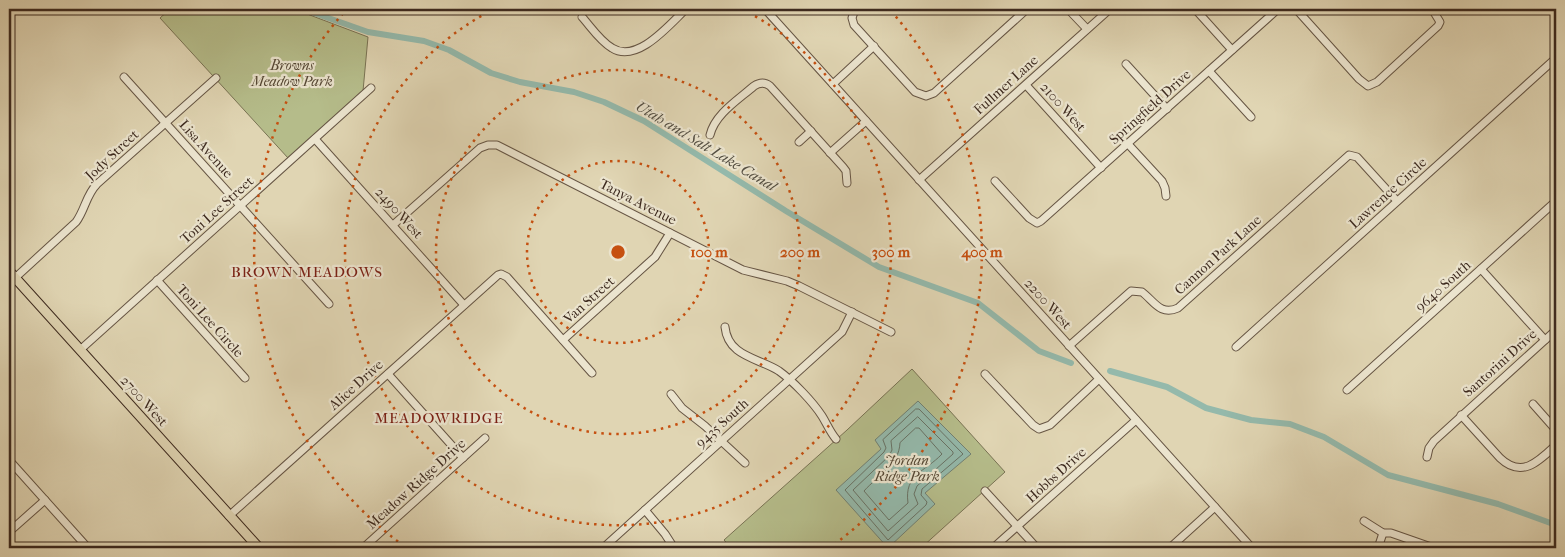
<svg xmlns="http://www.w3.org/2000/svg" width="1565" height="557" font-family="'IM FELL French Canon',serif">
<style>
.green{fill:#b5bc8a;stroke:#797354}
.water{fill:#94b9ab;stroke:#718073}
.lines{fill:none;stroke-linecap:round;stroke-linejoin:round}
.shore{stroke:#687265;stroke-width:1}
.canal{stroke:#94b9ab;stroke-width:6}
.minor-casing{stroke:#654;stroke-width:9}
.major-casing{stroke:#3d2a1f;stroke-width:11}
.minor{stroke:#ebe4ce;stroke-width:7}
.major{stroke:#e0d5b3;stroke-width:9}
.ring{fill:none;stroke:#c65010;stroke-width:2.5;stroke-dasharray:2.5 5}
.labels{text-anchor:middle;dominant-baseline:central;stroke-width:4.5;stroke-linejoin:round;paint-order:stroke}
.park-label{font-size:14px;font-style:italic;fill:#554734;stroke:#ebe4ce}
.street-label{font-size:14px;fill:#3d2a1f;stroke:#ebe4ce}
.water-label{font-size:15px;font-style:italic;fill:#534e42;stroke:#ebe4ce}
.neighbourhood-label{font-size:15px;letter-spacing:1px;fill:#7a1f14;stroke:#ebe4ce}
.centre{fill:#c65010;stroke:#ebe4ce;stroke-width:2.5}
.ring-label{font-size:15px;text-anchor:middle;font-weight:bold;fill:#c65010;stroke:#ebe4ce;stroke-width:4.5;stroke-linejoin:round;paint-order:stroke}
</style>
<rect width="100%" height="100%" fill="#e0d5b3"/>
<filter id="stains"><feTurbulence type="fractalNoise" baseFrequency=".004" numOctaves="4"/><feColorMatrix values="0 0 0 0 .2 0 0 0 0 .09 0 0 0 0 .02 0 0 0 .5 -.17"/></filter>
<radialGradient id="worn" r=".72"><stop offset=".6" stop-color="#630" stop-opacity="0"/><stop offset="1" stop-color="#630" stop-opacity=".3"/></radialGradient>
<g class="green">
<polygon points="170,9 294,9 368,37 363,91 288,158 160,18"/>
<polygon points="912,369 1005,472 921,548 731,548 724,540 847,430"/>
</g>
<polygon class="water" points="918,401 971,454 925,493 935,504 888,548 836,490 881,449 875,440"/>
<g class="lines">
<g class="shore">
<polygon points="916,409 919,409 963,454 922,489 921,495 927,502 926,505 888,540 845,490 884,452 886,448 883,440"/>
<polygon points="918,417 953,452 953,454 917,486 914,494 918,504 888,531 853,490 889,456 892,450 891,441"/>
<path d="M916,428H919L942,454C925,472 904,474 908,503L889,520L864,491C877,476 899,466 900,443Z"/>
</g>
<g class="canal">
<polyline points="303,9 368,32 424,41 449,50 491,73 520,82 574,92 604,102 644,121 786,211 879,267 978,303 1039,351 1071,363"/>
<polyline points="1110,371 1167,387 1206,408 1251,420 1290,424 1324,437 1388,475 1498,504 1556,525"/>
</g>
<defs>
<g id="minor">
<polyline points="765,9 1252,548"/>
<polyline points="855,9 852,18 854,25 915,92 926,96 934,93 1027,9"/>
<polyline points="1068,9 1087,29"/>
<polyline points="1195,9 1232,50"/>
<polyline points="1296,9 1359,79 1368,86 1377,82 1438,26 1440,22 1432,9"/>
<path d="M582,17C591,27 600,41 612,48C637,64 669,25 686,9"/>
<polyline points="1126,64 1167,109"/>
<polyline points="1209,71 1251,117"/>
<polyline points="124,77 329,304"/>
<polyline points="833,84 874,46"/>
<polyline points="1026,85 1101,168"/>
<path d="M710,135C715,114 738,100 754,86C760,82 765,82 770,86L843,167L846,171L847,183"/>
<polyline points="315,139 464,305"/>
<polyline points="799,142 811,131"/>
<polyline points="1128,144 1162,181 1165,188 1166,196"/>
<polyline points="830,153 866,121"/>
<polyline points="919,180 1110,9"/>
<polyline points="995,181 1029,218 1037,223 1041,221 1278,9"/>
<polyline points="393,225 480,148 488,145 497,145 743,270 787,281 799,286 891,332"/>
<polyline points="1481,269 1545,340"/>
<path d="M15,278L76,222C85,210 86,195 97,184L216,78"/>
<polyline points="157,280 245,378"/>
<path d="M725,327C728,357 759,358 779,371C793,381 813,402 822,416C827,424 830,432 836,439"/>
<polyline points="563,340 655,257 670,233"/>
<path d="M1069,346L1131,291L1142,292C1154,301 1160,316 1178,308L1349,155L1357,157L1397,201"/>
<polyline points="1236,347 1556,58"/>
<polyline points="80,350 371,88"/>
<polyline points="388,374 463,458"/>
<polyline points="985,374 1033,425 1039,429 1050,425 1099,379"/>
<polyline points="1347,390 1556,201"/>
<polyline points="671,394 682,408 705,426 745,463"/>
<polyline points="1533,404 1556,430"/>
<path d="M1461,415L1500,458C1522,479 1539,461 1556,445"/>
<polyline points="1427,457 1429,448 1434,441 1556,330"/>
<polyline points="9,460 88,548"/>
<polyline points="985,491 1037,548"/>
<polyline points="645,510 665,534 674,548"/>
<polyline points="229,516 498,275 501,274 507,277 592,373"/>
<polyline points="1364,521 1383,533 1391,533 1434,548"/>
<polyline points="9,532 45,500"/>
<polyline points="363,548 485,438"/>
<polyline points="603,548 842,332 852,312"/>
<polyline points="993,548 1136,420"/>
<polyline points="1176,548 1173,545 1215,507"/>
<polyline points="1378,548 1383,533"/>
</g>
<polyline id="major" points="9,271 259,548"/>
</defs>
<use href="#minor" class="minor-casing"/>
<use href="#major" class="major-casing"/>
<use href="#minor" class="minor"/>
<use href="#major" class="major"/>
</g>
<g class="ring">
<circle cx="618" cy="252" r="91"/>
<circle cx="618" cy="252" r="182"/>
<path d="M742 9A273 273 0 1 1 494 9"/>
<path d="M404 546A364 364 0 0 1 345 11M891 11A364 364 0 0 1 832 546"/>
</g>
<g class="labels">
<g class="park-label">
<text x="292" y="65">Browns<tspan x="292" dy="16">Meadow Park</tspan></text>
<text x="907" y="460">Jordan<tspan x="907" dy="16">Ridge Park</tspan></text>
</g>
<g class="street-label">
<text transform="translate(1006 85) rotate(-42)">Fullmer Lane</text>
<text transform="translate(1063 107) rotate(48)">2100 West</text>
<text transform="translate(1150 107) rotate(-42)">Springfield Drive</text>
<text transform="translate(206 149) rotate(48)">Lisa Avenue</text>
<text transform="translate(112 155) rotate(-43)">Jody Street</text>
<text transform="translate(1388 193) rotate(-42)">Lawrence Circle</text>
<text transform="translate(638 202) rotate(27)">Tanya Avenue</text>
<text transform="translate(217 210) rotate(-42)">Toni Lee Street</text>
<text transform="translate(399 213) rotate(48)">2490 West</text>
<text transform="translate(1218 255) rotate(-42)">Cannon Park Lane</text>
<text transform="translate(1443 286) rotate(-42)">9640 South</text>
<text transform="translate(589 300) rotate(-42)">Van Street</text>
<text transform="translate(1048 304) rotate(48)">2200 West</text>
<text transform="translate(210 321) rotate(48)">Toni Lee Circle</text>
<text transform="translate(1500 363) rotate(-42)">Santorini Drive</text>
<text transform="translate(356 385) rotate(-42)">Alice Drive</text>
<text transform="translate(144 401) rotate(48)">2700 West</text>
<text transform="translate(722 423) rotate(-42)">9435 South</text>
<text transform="translate(1056 475) rotate(-42)">Hobbs Drive</text>
<text transform="translate(416 484) rotate(-42)">Meadow Ridge Drive</text>
</g>
<g class="water-label">
<text transform="translate(706 146) rotate(31)">Utah and Salt Lake Canal</text>
</g>
<g class="neighbourhood-label">
<text x="307" y="272">BROWN MEADOWS</text>
<text x="439" y="418">MEADOWRIDGE</text>
</g>
</g>
<circle cx="618" cy="252" r="8" class="centre"/>
<g class="ring-label">
<text x="709" y="257">100 m</text>
<text x="800" y="257">200 m</text>
<text x="891" y="257">300 m</text>
<text x="982" y="257">400 m</text>
</g>
<rect width="1565" height="557" fill="none" stroke="#e0d5b3" stroke-width="30"/>
<rect x="10" y="10" width="1545" height="537" fill="none" stroke="#3d2a1f" stroke-width="2.5"/>
<rect x="15" y="15" width="1535" height="527" fill="none" stroke="#3d2a1f"/>
<rect width="100%" height="100%" filter="url(#stains)"/>
<rect width="100%" height="100%" fill="url(#worn)"/>
</svg>
